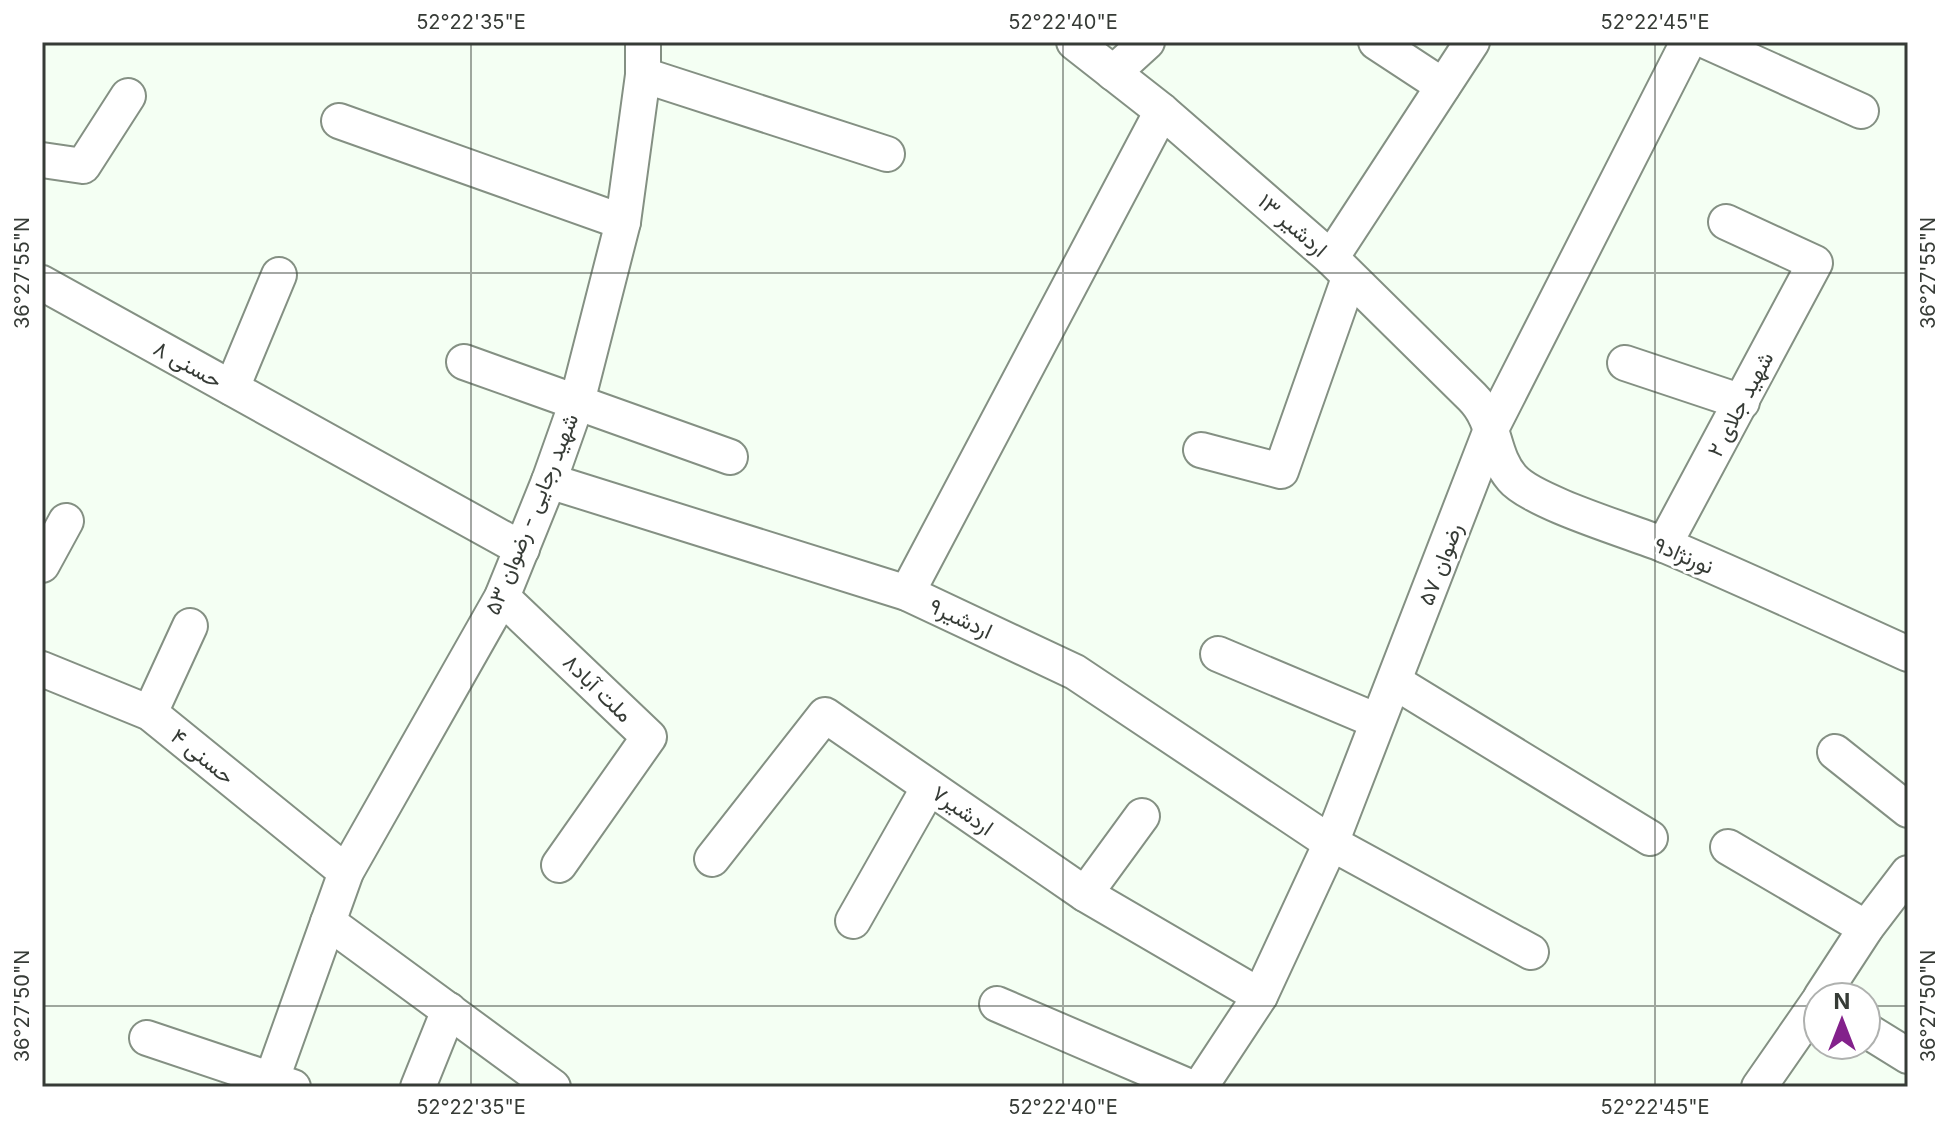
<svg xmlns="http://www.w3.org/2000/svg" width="1950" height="1129" font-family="Inter,Vazirmatn,sans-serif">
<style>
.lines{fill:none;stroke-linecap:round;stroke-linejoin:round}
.minor-casing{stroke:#849083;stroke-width:38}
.minor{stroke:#fff;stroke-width:34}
.ticks{fill:none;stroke:#363b36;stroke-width:2;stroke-opacity:0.45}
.labels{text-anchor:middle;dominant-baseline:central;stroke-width:6;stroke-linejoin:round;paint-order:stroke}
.street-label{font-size:22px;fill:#363b36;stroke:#fff}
.neatline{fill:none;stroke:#363b36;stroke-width:3}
.ticks-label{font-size:20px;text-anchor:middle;fill:#363b36}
</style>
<rect width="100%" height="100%" fill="#f4fff3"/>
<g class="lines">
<defs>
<g id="minor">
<path d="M1074,42L1162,111L1331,258L1472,397C1497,422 1491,454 1512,478C1532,502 1629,531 1662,544C1745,579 1826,617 1908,654"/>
<polyline points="1376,42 1443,86"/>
<polyline points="1708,42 1861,111"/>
<polyline points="1113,73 1147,42"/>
<polyline points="643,75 887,154"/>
<polyline points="339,121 623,222"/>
<polyline points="42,160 83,166 128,96"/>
<polyline points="1331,258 1472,42"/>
<polyline points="42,283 522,549"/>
<polyline points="464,362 730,457"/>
<polyline points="1625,363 1742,402"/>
<polyline points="232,388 279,275"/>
<polyline points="1201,450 1281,471 1349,278"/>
<polyline points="549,481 907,593 1075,672 1331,843 1531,952"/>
<polyline points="1664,545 1815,263 1726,222"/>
<polyline points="42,565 66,521"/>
<polyline points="907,593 1162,111"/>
<polyline points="502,597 649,737 559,865"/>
<polyline points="1218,654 1377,721"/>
<polyline points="42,669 150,713 346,872"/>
<polyline points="1395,682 1650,838"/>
<polyline points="150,713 190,626"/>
<polyline points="1835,752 1908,810"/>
<polyline points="1728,847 1866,928"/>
<polyline points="712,859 825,715 1085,894 1260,996"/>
<polyline points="1085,894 1142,816"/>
<polyline points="853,921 929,787"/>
<polyline points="328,922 553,1087"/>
<polyline points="1821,997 1866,928 1908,873"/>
<polyline points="997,1004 1190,1087"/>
<polyline points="1866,1030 1908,1056"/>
<polyline points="147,1038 293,1087"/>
<polyline points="269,1087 346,872 502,597 549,481 577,402 623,222 643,75 643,42"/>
<polyline points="418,1087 449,1010"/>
<polyline points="1200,1087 1260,996 1331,843 1492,427 1688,42"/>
<polyline points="1759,1087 1818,1002"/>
</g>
</defs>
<use href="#minor" class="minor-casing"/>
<use href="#minor" class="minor"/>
</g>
<path class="ticks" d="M471,42V1087M1063,42V1087M1655,42V1087M42,273H1908M42,1006H1818M1866,1006H1908"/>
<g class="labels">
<g class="street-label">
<text transform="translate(1293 225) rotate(41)">اردشیر ۱۳</text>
<text transform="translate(188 364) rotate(29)">حسنی ۸</text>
<text transform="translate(1740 404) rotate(-62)">شهید جلای ۲</text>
<text transform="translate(531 514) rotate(-68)">شهید رجایی - رضوان ۵۳</text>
<text transform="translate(1684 555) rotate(23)">نورنژاد۹</text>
<text transform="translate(1440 564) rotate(-69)">رضوان ۵۷</text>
<text transform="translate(961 618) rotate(25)">اردشیر۹</text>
<text transform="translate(598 688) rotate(44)">ملت آباد۸</text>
<text transform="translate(203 756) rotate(39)">حسنی ۴</text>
<text transform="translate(963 810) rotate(35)">اردشیر۷</text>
</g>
</g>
<rect width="1950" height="1129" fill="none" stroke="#ffffff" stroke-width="88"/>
<g transform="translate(1842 1021)"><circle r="38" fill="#ffffff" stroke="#afb1af" stroke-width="2"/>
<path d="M0-6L14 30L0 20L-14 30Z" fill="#83218b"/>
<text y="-12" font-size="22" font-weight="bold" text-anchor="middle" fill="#363b36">N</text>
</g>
<rect x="44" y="44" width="1862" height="1041" class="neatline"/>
<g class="ticks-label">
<text x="471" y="29">52°22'35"E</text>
<text x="1063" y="29">52°22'40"E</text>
<text x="1655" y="29">52°22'45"E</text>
<text transform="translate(22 273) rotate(-90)" y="7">36°27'55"N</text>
<text transform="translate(1928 273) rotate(-90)" y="7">36°27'55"N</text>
<text transform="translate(22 1006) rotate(-90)" y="7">36°27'50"N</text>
<text transform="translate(1928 1006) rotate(-90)" y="7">36°27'50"N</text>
<text x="471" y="1114">52°22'35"E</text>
<text x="1063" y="1114">52°22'40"E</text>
<text x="1655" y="1114">52°22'45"E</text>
</g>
</svg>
